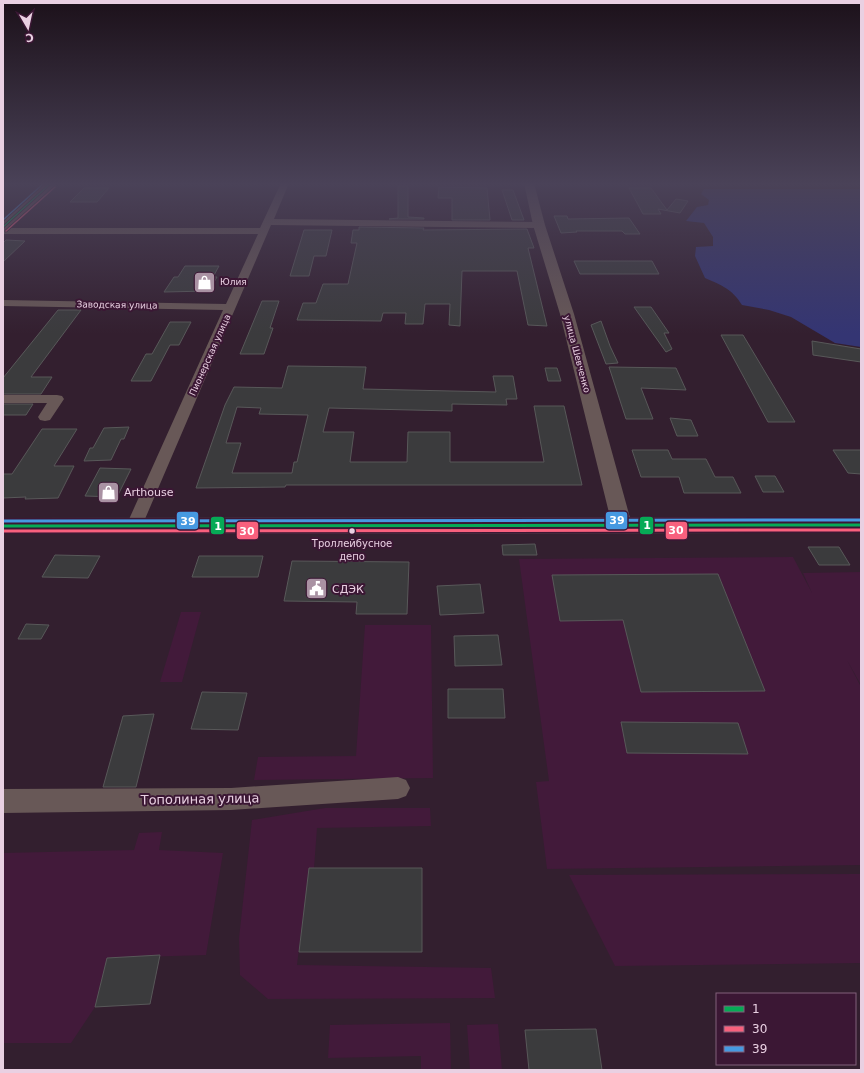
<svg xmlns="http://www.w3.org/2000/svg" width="864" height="1073" font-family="'DejaVu Sans',sans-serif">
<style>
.built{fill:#421a3a}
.green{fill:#343573}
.building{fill:#3b3b3d;stroke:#585859;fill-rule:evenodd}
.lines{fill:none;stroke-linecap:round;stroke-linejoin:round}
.minor{fill:#685857;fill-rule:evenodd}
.tertiary{fill:#685857;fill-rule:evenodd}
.secondary{fill:#6c595a;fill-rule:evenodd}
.bus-1-far1-casing{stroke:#3b1734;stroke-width:3}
.bus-1-casing{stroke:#3b1734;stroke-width:6}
.bus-2-far1-casing{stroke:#3b1734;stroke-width:3}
.bus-2-casing{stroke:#3b1734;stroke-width:6}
.bus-3-far1-casing{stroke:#3b1734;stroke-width:3}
.bus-3-casing{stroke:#3b1734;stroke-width:6}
.bus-1-far1{stroke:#06aa56;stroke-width:1.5}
.bus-1{stroke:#06aa56;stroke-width:3}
.bus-2-far1{stroke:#f8607d;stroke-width:1.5}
.bus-2{stroke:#f8607d;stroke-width:3}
.bus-3-far1{stroke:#4699e1;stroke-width:1.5}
.bus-3{stroke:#4699e1;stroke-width:3}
.bus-dot{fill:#e9d0e2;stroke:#3b1734;stroke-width:1.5}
.labels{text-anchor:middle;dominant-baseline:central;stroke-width:4;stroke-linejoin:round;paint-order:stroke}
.far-poi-label{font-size:9px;fill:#e9d0e2;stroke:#3b1734;text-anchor:start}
.far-street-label{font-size:9px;fill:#e9d0e2;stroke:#3b1734}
.bus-label{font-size:10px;fill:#e9d0e2;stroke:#3b1734}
.poi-label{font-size:11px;fill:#e9d0e2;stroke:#3b1734;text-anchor:start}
.near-street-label{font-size:13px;fill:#e9d0e2;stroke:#3b1734}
.line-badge{stroke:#3b1734;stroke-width:1.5}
.badge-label{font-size:11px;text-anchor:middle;font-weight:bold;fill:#fff}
</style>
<rect width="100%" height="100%" fill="#331f2f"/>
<g class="built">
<polygon points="793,557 812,593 803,573 861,572 861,685 847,660 861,687 861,865 547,869 536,782 549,781 519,559"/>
<polygon points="181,612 201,612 182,682 160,682"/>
<polygon points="365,625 431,625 433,778 254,780 258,757 356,756"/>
<polygon points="325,808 430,808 431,826 317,828 314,868 309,868 297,965 491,968 495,998 268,999 240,975 239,938 252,820"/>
<polygon points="162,832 159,850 223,853 206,955 107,958 95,1007 71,1043 3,1043 3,853 134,850 139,833"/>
<polygon points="861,874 861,963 615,966 569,875"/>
<polygon points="450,1023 451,1070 421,1070 421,1056 328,1058 330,1025"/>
<polygon points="498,1024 502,1070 470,1070 467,1025"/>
</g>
<path class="green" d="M704,189H861V347L835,343L791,317L769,310L742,305C732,289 723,286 705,278L695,256L696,247L713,246V237L704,223L686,221L697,207L708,205L709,200L701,194Z"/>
<g class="building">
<polygon points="398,186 408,186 408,217 424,218 424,219 389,219 398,218"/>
<polygon points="439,187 487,188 490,220 452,220 452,198 438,198"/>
<polygon points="84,188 109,188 97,202 70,202"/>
<polygon points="629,188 651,188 667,210 676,199 688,201 680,213 658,209 661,214 643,214"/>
<polygon points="502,190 513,190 524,220 512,220"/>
<polygon points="554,216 567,216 568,219 629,218 640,234 625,234 622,231 576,231 577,232 561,233"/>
<polygon points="359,227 424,228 423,230 527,229 534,248 528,248 547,326 528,325 517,271 462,271 460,326 449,325 450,304 425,304 423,324 405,324 406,313 383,313 381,321 297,320 303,303 316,303 323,284 348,284 357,243 351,243 353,230 359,230"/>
<polygon points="304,230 332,230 326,256 314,256 309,276 290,276"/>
<polygon points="6,240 25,241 3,262 3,243"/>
<polygon points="574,261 652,261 659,274 580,274"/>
<polygon points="185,266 219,266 213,277 217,277 209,291 164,292 174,277 178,277"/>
<polygon points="262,301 279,301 270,328 273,328 264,354 240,354"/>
<polygon points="634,307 651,307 669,333 664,333 672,349 666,352"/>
<polygon points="58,310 81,310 31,377 52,377 41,394 3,394 3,378"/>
<polygon points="601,321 610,346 618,363 606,364 591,325"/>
<polygon points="170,322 191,322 179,345 170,345 151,381 131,381 146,354 152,354"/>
<polygon points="721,335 743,335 795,422 768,422"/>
<polygon points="812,341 861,349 861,362 813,355"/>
<path d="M288,366L366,367L363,389L496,392L493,376H513L517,399H506L507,405L452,404V411L329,408L323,432H354L350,462H407L408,432H450V462H544L534,406H564L582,485H286L285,487L196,488L225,405L234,387L282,388ZM237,407L261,408L259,414L308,415L297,462H294L292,473H232L241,443H226Z"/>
<polygon points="609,367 676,368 686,390 641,388 653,419 626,419"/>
<polygon points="545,368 557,368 561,381 548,381"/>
<polygon points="3,404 33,404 26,415 3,415"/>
<polygon points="670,418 691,420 698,436 677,436"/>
<polygon points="129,427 124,439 121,439 111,460 84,461 90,448 93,448 104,428"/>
<polygon points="42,429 77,429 54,466 74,466 58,498 25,499 26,497 3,498 3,474 12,474"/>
<polygon points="632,450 668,450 672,459 706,459 715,477 733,477 741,493 684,493 679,477 641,477"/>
<polygon points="833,450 861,450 861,474 848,473"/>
<polygon points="100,468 131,469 117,497 85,496"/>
<polygon points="755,476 775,476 784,492 763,492"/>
<polygon points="535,544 537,555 503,555 502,545"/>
<polygon points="808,547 839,547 850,565 819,565"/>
<polygon points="55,555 100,556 88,578 42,577"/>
<polygon points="199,556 263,556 258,577 192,577"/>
<polygon points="292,561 409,562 407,614 356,614 357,602 284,601"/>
<polygon points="718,574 765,691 641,692 623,620 560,621 552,575"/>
<polygon points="480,584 484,613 440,615 437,586"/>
<polygon points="26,624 49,625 41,639 18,639"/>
<polygon points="498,635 502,665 455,666 454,636"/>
<polygon points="448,689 503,689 505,718 448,718"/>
<polygon points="202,692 247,693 238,730 191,729"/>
<polygon points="154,714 136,787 103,787 123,716"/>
<polygon points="621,722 738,723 748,754 627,753"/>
<polygon points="309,868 422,868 422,952 299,952"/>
<polygon points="160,955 150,1004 95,1007 107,958"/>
<polygon points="596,1029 602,1070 529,1070 525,1030"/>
</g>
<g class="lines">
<g class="minor">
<polygon points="281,183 289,183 274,219 539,222 544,225 539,228 271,225 142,526 140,530 134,532 128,530 126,526 223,310 3,306 3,300 226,304 258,234 3,234 3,228 260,228"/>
<polygon points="3,395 57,395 62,396 64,399 50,420 45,421 40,420 38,417 47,403 3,403"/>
<polygon points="398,777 406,780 410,788 406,796 398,799 231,810 3,813 3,789 231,788"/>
</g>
<polygon class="tertiary" points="524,183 534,183 545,225 574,314 632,525 629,530 622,532 615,530 612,525 560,314 533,225"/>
<g class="secondary">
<polygon points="45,183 57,183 7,230 3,231 3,221"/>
<polygon points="861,517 861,533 3,534 3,518"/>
</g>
<defs>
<polyline id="bus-1-far1" points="3,227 51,183"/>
<polyline id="bus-1" points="3,526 861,525"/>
<polyline id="bus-2-far1" points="6,231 55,187"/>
<polyline id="bus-2" points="3,531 861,530"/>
<polyline id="bus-3-far1" points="3,220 44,183"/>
<polyline id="bus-3" points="3,521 861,520"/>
</defs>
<use href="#bus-1-far1" class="bus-1-far1-casing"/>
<use href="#bus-1" class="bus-1-casing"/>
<use href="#bus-2-far1" class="bus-2-far1-casing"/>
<use href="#bus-2" class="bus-2-casing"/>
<use href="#bus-3-far1" class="bus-3-far1-casing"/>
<use href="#bus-3" class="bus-3-casing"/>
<use href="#bus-1-far1" class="bus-1-far1"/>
<use href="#bus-1" class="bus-1"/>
<use href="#bus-2-far1" class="bus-2-far1"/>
<use href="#bus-2" class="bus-2"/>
<use href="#bus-3-far1" class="bus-3-far1"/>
<use href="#bus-3" class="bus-3"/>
</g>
<linearGradient id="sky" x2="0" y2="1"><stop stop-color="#1c111a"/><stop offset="0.55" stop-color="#4a4258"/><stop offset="1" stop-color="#4a4258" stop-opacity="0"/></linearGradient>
<rect width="864" height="334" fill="url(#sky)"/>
<defs>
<symbol id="shop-square" viewBox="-11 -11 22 22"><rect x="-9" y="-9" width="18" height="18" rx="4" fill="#a992a3" stroke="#3b1734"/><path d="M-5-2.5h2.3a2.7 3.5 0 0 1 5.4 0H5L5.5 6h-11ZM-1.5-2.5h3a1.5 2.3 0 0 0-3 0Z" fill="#fff"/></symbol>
<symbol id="civic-square" viewBox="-11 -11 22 22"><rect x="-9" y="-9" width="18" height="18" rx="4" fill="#a992a3" stroke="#3b1734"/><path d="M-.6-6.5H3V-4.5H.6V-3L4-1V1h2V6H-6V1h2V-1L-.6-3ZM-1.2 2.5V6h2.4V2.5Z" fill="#fff"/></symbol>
</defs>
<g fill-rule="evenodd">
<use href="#shop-square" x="192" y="270" width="25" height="25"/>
<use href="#shop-square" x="96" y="480" width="25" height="25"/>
<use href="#civic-square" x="304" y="576" width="25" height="25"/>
</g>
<circle class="bus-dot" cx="352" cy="531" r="3.5"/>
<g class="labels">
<g class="far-poi-label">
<text x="220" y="282">Юлия</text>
</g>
<g class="far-street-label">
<text transform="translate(117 305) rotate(1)">Заводская улица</text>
<text transform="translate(577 354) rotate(75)">улица Шевченко</text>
<text transform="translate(210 355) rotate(-66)">Пионерская улица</text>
</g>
<g class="bus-label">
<text x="352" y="543">Троллейбусное<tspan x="352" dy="13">депо</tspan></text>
</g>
<g class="poi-label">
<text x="124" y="492">Arthouse</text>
<text x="332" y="589">СДЭК</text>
</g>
<g class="near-street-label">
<text transform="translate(200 799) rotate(-1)">Тополиная улица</text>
</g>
</g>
<g class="line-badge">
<rect x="605" y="511" width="23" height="19" rx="4" fill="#4699e1"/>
<rect x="176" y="511" width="23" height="19" rx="4" fill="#4699e1"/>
<rect x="639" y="516" width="15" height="19" rx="4" fill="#06aa56"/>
<rect x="210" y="516" width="15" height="19" rx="4" fill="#06aa56"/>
<rect x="665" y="521" width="23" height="19" rx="4" fill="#f8607d"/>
<rect x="236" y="521" width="23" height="19" rx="4" fill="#f8607d"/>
</g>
<g class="badge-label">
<text x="617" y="524">39</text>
<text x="188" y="525">39</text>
<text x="647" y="529">1</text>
<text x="218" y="530">1</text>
<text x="676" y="534">30</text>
<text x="247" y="535">30</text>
</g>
<rect width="864" height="1073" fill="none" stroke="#e9d0e2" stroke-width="8"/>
<rect x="716" y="993" width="140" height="72" fill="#3b1734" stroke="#81617a"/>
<rect x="724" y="1006" width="20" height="6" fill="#06aa56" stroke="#81617a"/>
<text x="752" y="1013" font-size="12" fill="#e9d0e2">1</text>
<rect x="724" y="1026" width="20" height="6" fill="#f8607d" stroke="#81617a"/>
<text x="752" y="1033" font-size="12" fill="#e9d0e2">30</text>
<rect x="724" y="1046" width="20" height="6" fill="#4699e1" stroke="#81617a"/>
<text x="752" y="1053" font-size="12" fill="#e9d0e2">39</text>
<g transform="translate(28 28) rotate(171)" stroke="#3b1734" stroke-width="3" paint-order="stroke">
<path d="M0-3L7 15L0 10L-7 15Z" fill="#e9d0e2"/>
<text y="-6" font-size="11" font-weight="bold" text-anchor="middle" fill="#e9d0e2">С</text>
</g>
</svg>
